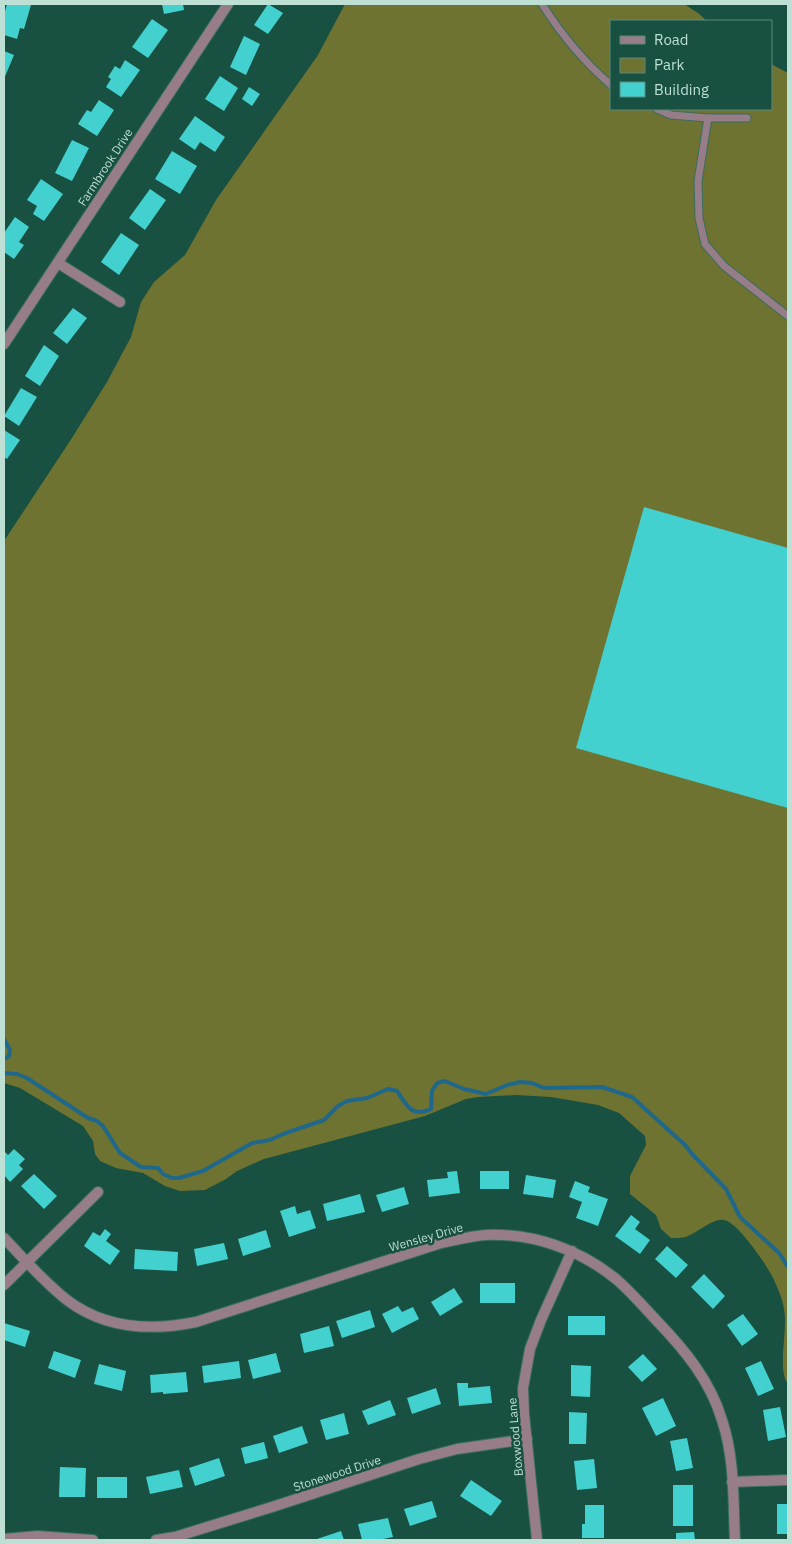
<svg xmlns="http://www.w3.org/2000/svg" width="792" height="1544" font-family="'IBM Plex Sans',sans-serif">
<style>
.green{fill:#6e7331}
.lines{fill:none;stroke-linecap:round;stroke-linejoin:round}
.stream{stroke:#1f688b;stroke-width:4}
.building{fill:#43d1cf}
.service-casing{stroke:#396d5f;stroke-width:9}
.minor-casing{stroke:#396d5f;stroke-width:12}
.service{stroke:#977d87;stroke-width:7}
.minor{stroke:#977d87;stroke-width:10}
.labels{text-anchor:middle;dominant-baseline:central;stroke-width:5;stroke-linejoin:round;paint-order:stroke}
.street-label{font-size:12px;fill:#bddfd4;stroke:#185042}
</style>
<rect width="100%" height="100%" fill="#185042"/>
<path class="green" d="M345,4H684L698,13L707,21H611V109H771V64L788,73V1382L786,1381C778,1364 788,1330 784,1309C783,1300 778,1289 774,1280C769,1268 737,1221 724,1220C713,1218 697,1233 686,1237C682,1238 676,1238 671,1238L661,1229L656,1215L630,1194V1176L646,1145L645,1136L619,1113L598,1105L551,1097L516,1095L478,1097L466,1099L425,1116L264,1159L237,1171L226,1179L205,1190L180,1191L165,1186L143,1173L116,1168L100,1161L95,1154L93,1141L83,1126L20,1088L4,1083V541L70,441L107,382L131,337L141,302L154,282L185,255L216,200L318,55Z"/>
<g class="lines">
<g class="stream">
<polyline points="4,1039 10,1050 9,1056 4,1059"/>
<path d="M4,1073L17,1074L27,1078L88,1118L97,1121L103,1126L120,1153L141,1167L158,1168L163,1174L172,1178H179L203,1171L252,1143L270,1140L283,1134L324,1120L338,1106L347,1101L367,1098L388,1089L397,1091C407,1106 412,1118 431,1109L432,1091L437,1083L445,1081L464,1089L486,1094L507,1085L520,1082L532,1083L544,1088L602,1087L632,1097L685,1145L692,1154L726,1189L740,1217L779,1253L788,1267"/>
</g>
</g>
<g class="building">
<polygon points="7,4 27,4 31,5 24,29 20,28 17,39 4,35 4,15"/>
<polygon points="162,4 183,4 184,10 164,14"/>
<polygon points="268,4 283,13 268,34 254,25"/>
<polygon points="152,19 168,30 148,58 132,47"/>
<polygon points="244,36 260,44 246,75 230,67"/>
<polygon points="4,51 14,55 4,79"/>
<polygon points="125,60 140,70 121,97 106,87 111,79 108,77 115,66 120,69"/>
<polygon points="220,76 238,88 224,111 205,99"/>
<polygon points="249,87 260,94 252,106 242,99"/>
<polygon points="99,100 114,110 97,136 78,124 87,110 91,112"/>
<polygon points="195,116 225,137 215,152 200,142 195,150 179,139"/>
<polygon points="72,140 89,148 72,181 55,173"/>
<polygon points="172,151 197,166 180,194 155,179"/>
<polygon points="41,179 63,194 44,221 33,214 37,206 27,200"/>
<polygon points="150,189 166,200 145,230 129,218"/>
<polygon points="15,217 29,227 19,242 24,245 14,259 4,252 4,233"/>
<polygon points="121,233 139,245 119,275 101,262"/>
<polygon points="73,308 87,318 67,344 53,333"/>
<polygon points="44,345 59,356 40,386 25,376"/>
<polygon points="21,388 37,397 19,426 4,416"/>
<polygon points="4,430 20,440 7,459 4,457"/>
<polygon points="644,507 788,548 788,808 576,748"/>
<polygon points="14,1149 25,1159 19,1165 23,1169 10,1182 4,1175 4,1151 8,1155"/>
<polygon points="457,1171 460,1193 429,1197 427,1180 448,1178 447,1172"/>
<rect x="480" y="1171" width="29" height="18"/>
<polygon points="34,1174 57,1196 44,1209 21,1186"/>
<polygon points="526,1175 556,1180 553,1198 523,1194"/>
<polygon points="575,1181 590,1187 588,1192 608,1199 598,1226 576,1218 582,1202 569,1197"/>
<polygon points="404,1187 409,1204 382,1212 376,1195"/>
<polygon points="360,1194 365,1212 327,1221 323,1204"/>
<polygon points="295,1206 297,1214 310,1210 316,1228 289,1237 280,1211"/>
<polygon points="631,1215 640,1222 635,1229 650,1240 640,1254 615,1236"/>
<polygon points="105,1229 111,1234 106,1241 120,1251 110,1265 84,1246 93,1232 100,1236"/>
<polygon points="266,1230 271,1247 243,1256 238,1239"/>
<polygon points="224,1243 228,1259 197,1266 194,1249"/>
<polygon points="667,1246 688,1265 676,1278 655,1259"/>
<polygon points="135,1249 178,1252 177,1271 134,1269"/>
<polygon points="704,1274 725,1296 713,1309 691,1287"/>
<rect x="480" y="1283" width="35" height="20"/>
<polygon points="454,1288 463,1302 440,1316 431,1302"/>
<polygon points="398,1306 402,1312 413,1307 419,1319 392,1333 382,1314"/>
<polygon points="370,1310 375,1327 342,1338 336,1321"/>
<polygon points="743,1314 758,1334 742,1346 727,1325"/>
<rect x="568" y="1316" width="37" height="19"/>
<polygon points="4,1323 30,1331 25,1347 4,1340"/>
<polygon points="329,1326 334,1346 304,1353 300,1334"/>
<polygon points="54,1351 81,1360 75,1378 48,1368"/>
<polygon points="276,1353 281,1372 253,1379 248,1360"/>
<polygon points="643,1354 657,1369 642,1382 628,1367"/>
<polygon points="239,1361 241,1378 204,1383 202,1366"/>
<polygon points="761,1361 774,1389 758,1396 745,1368"/>
<polygon points="99,1364 126,1371 122,1391 94,1384"/>
<polygon points="571,1365 591,1366 590,1397 571,1396"/>
<polygon points="186,1372 188,1392 163,1394 163,1392 151,1393 150,1375"/>
<polygon points="457,1383 468,1383 468,1388 490,1386 492,1403 459,1406"/>
<polygon points="436,1388 441,1404 412,1414 407,1398"/>
<polygon points="663,1398 676,1426 656,1436 642,1408"/>
<polygon points="390,1400 396,1415 368,1425 362,1411"/>
<polygon points="780,1407 786,1437 768,1441 763,1410"/>
<polygon points="569,1412 587,1413 586,1444 569,1444"/>
<polygon points="344,1413 349,1434 326,1440 320,1420"/>
<polygon points="302,1426 308,1443 279,1453 273,1436"/>
<polygon points="687,1438 693,1468 676,1471 670,1441"/>
<polygon points="264,1442 268,1458 245,1464 241,1448"/>
<polygon points="219,1458 225,1476 195,1486 189,1468"/>
<polygon points="594,1459 597,1488 577,1490 574,1461"/>
<polygon points="60,1467 86,1468 85,1497 59,1497"/>
<polygon points="179,1470 183,1487 150,1494 146,1477"/>
<rect x="97" y="1477" width="30" height="21"/>
<polygon points="471,1480 502,1501 491,1516 460,1496"/>
<rect x="673" y="1485" width="20" height="41"/>
<polygon points="432,1501 437,1517 410,1526 404,1509"/>
<rect x="777" y="1504" width="11" height="30"/>
<polygon points="585,1505 604,1505 604,1538 582,1538 582,1524 585,1524"/>
<polygon points="388,1518 393,1537 378,1540 362,1540 358,1524"/>
<polygon points="341,1531 344,1540 314,1540"/>
<polygon points="694,1532 695,1540 676,1540 676,1533"/>
</g>
<g class="lines">
<defs>
<g id="service">
<path d="M542,4C561,34 584,62 611,85"/>
<polyline points="657,109 671,115 708,118 747,118"/>
<polyline points="708,118 698,181 699,218 705,244 724,266 788,316"/>
</g>
<g id="minor">
<polyline points="58,263 120,302"/>
<polyline points="4,344 228,4"/>
<path d="M4,1238C24,1259 44,1282 67,1300C105,1329 152,1331 196,1322L441,1243C456,1240 471,1236 486,1235C533,1233 579,1249 616,1279C630,1291 643,1306 656,1320C684,1349 710,1380 722,1420C735,1459 733,1500 735,1540"/>
<polyline points="4,1285 98,1192"/>
<polyline points="732,1482 788,1480"/>
<polyline points="4,1539 37,1536 93,1540"/>
<polyline points="156,1540 175,1537 272,1507 419,1459 457,1449 527,1439"/>
<polyline points="537,1540 524,1414 523,1388 530,1349 541,1320 572,1251"/>
</g>
</defs>
<use href="#service" class="service-casing"/>
<use href="#minor" class="minor-casing"/>
<use href="#service" class="service"/>
<use href="#minor" class="minor"/>
</g>
<g class="labels">
<g class="street-label">
<text transform="translate(105 167) rotate(-57)">Farmbrook Drive</text>
<text transform="translate(426 1237) rotate(-16)">Wensley Drive</text>
<text transform="translate(515 1437) rotate(-95)">Boxwood Lane</text>
<text transform="translate(337 1473) rotate(-18)">Stonewood Drive</text>
</g>
</g>
<rect width="792" height="1544" fill="none" stroke="#bddfd4" stroke-width="10"/>
<rect x="610" y="20" width="162" height="90" fill="#185042" stroke="#5a897c"/>
<rect x="620" y="36" width="25" height="8" fill="#977d87" stroke="#5a897c"/>
<text x="654" y="45" font-size="15" fill="#bddfd4">Road</text>
<rect x="620" y="58" width="25" height="15" fill="#6e7331" stroke="#5a897c"/>
<text x="654" y="70" font-size="15" fill="#bddfd4">Park</text>
<rect x="620" y="82" width="25" height="15" fill="#43d1cf" stroke="#5a897c"/>
<text x="654" y="95" font-size="15" fill="#bddfd4">Building</text>
</svg>
